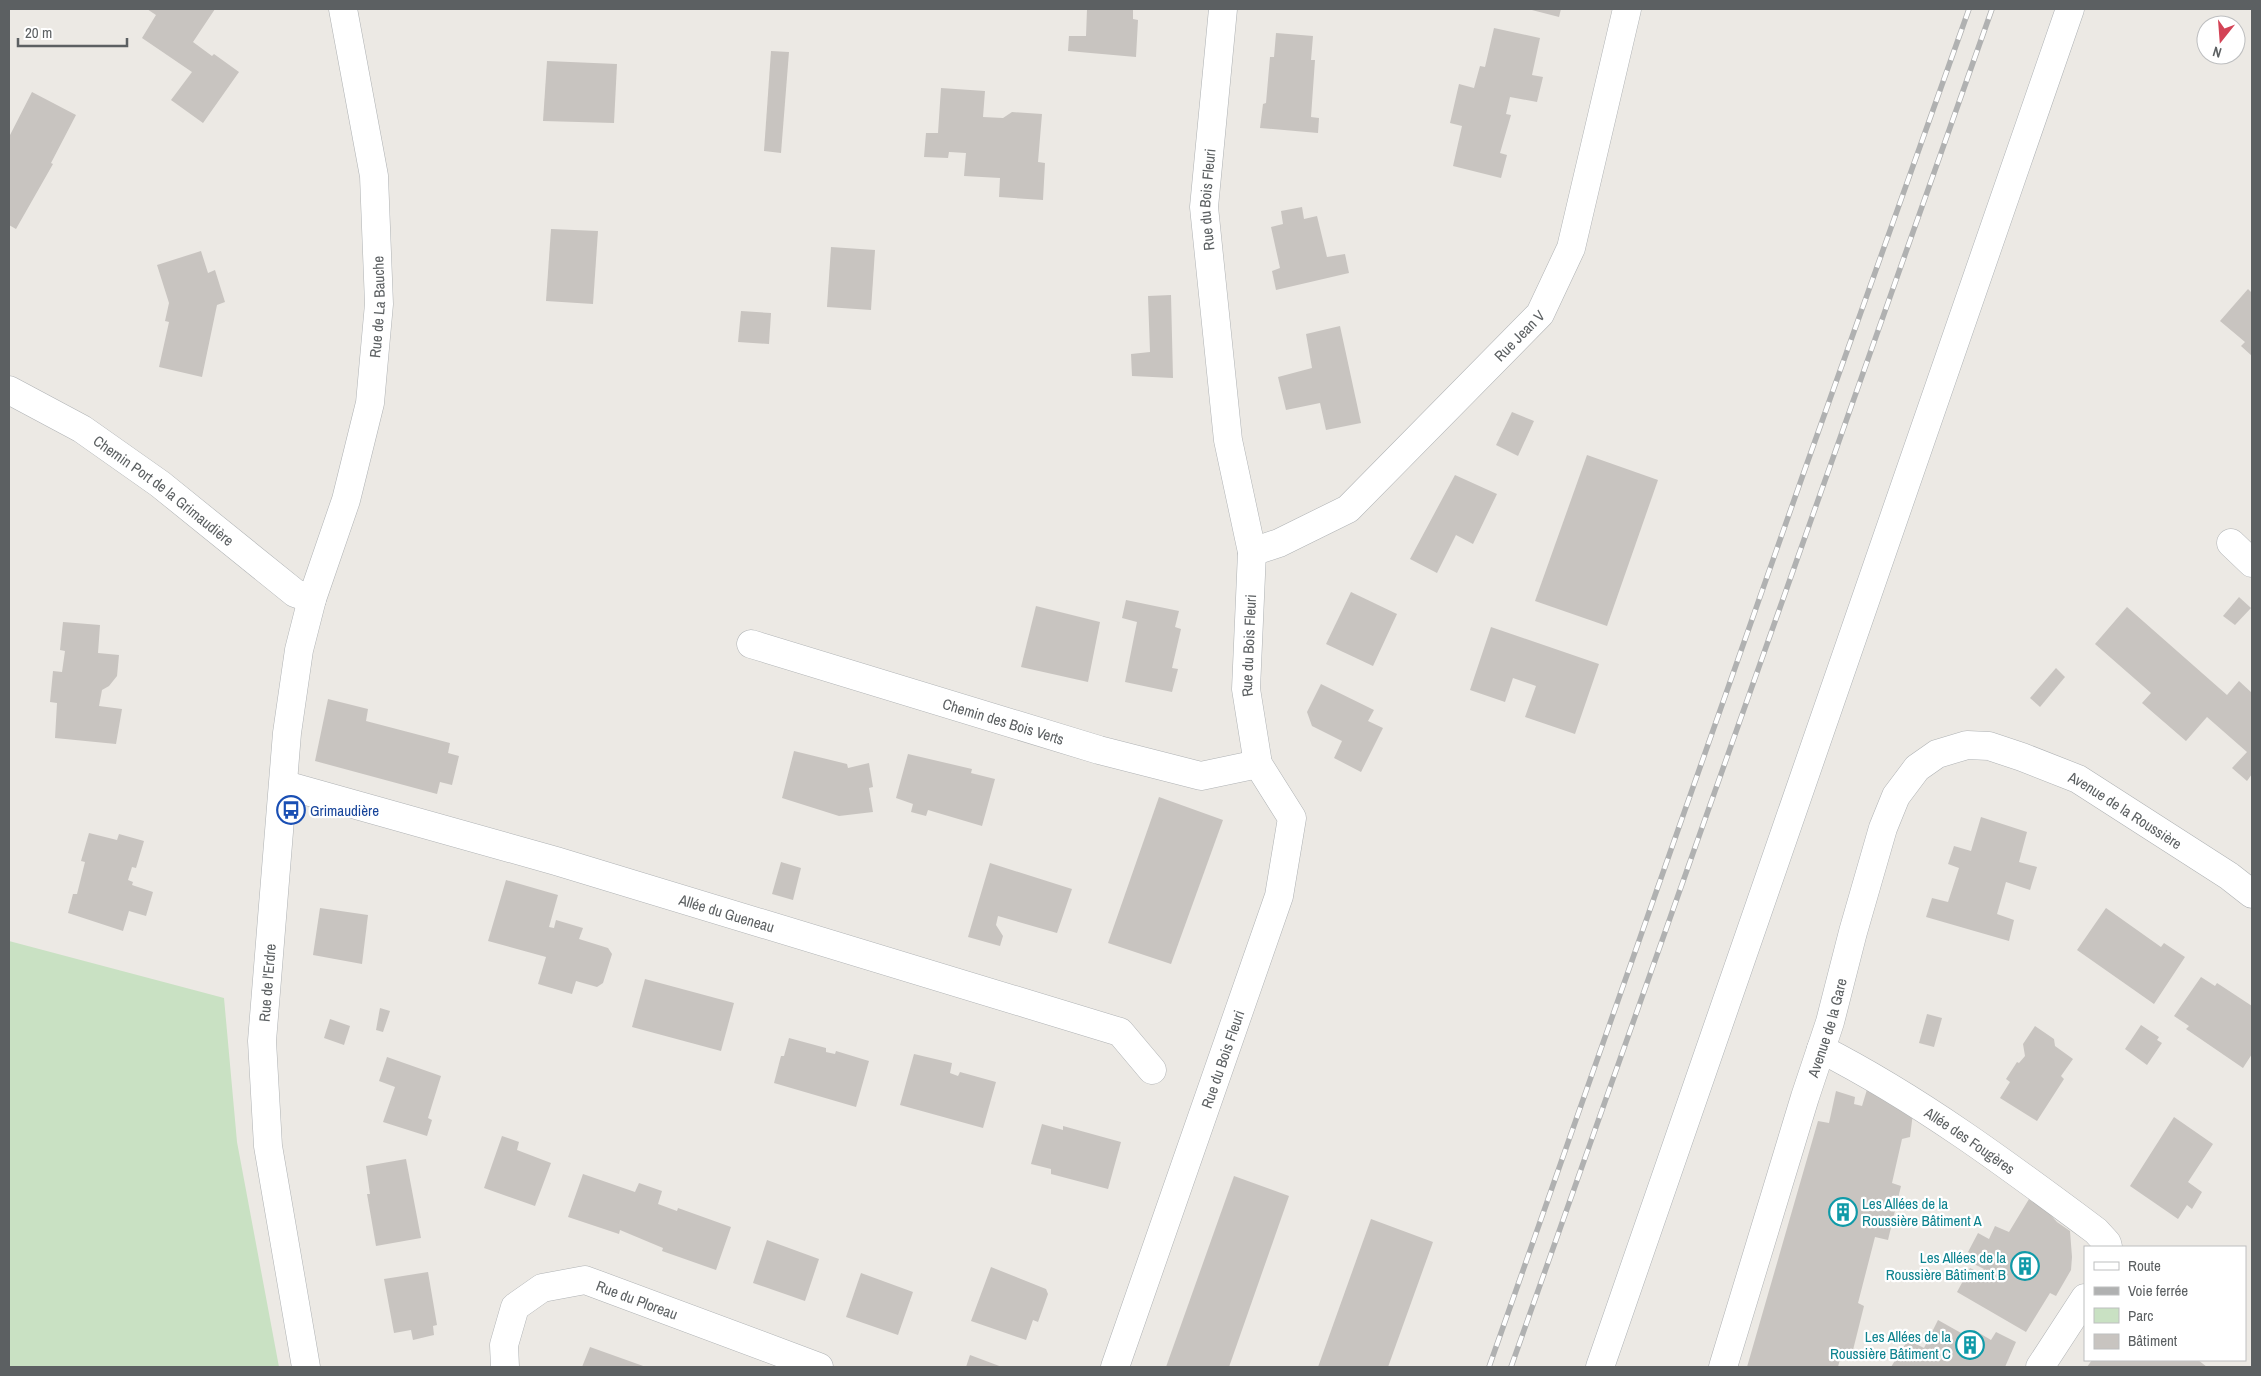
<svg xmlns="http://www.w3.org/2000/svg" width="2261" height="1376" font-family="'Archivo Narrow',sans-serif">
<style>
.green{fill:#c9e1c3}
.building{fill:#c8c4c0}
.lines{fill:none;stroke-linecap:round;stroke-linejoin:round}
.minor-casing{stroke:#afb2b4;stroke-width:29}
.tertiary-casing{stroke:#afb2b4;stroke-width:29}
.secondary-casing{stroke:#aeb2b5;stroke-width:29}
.minor{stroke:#fff;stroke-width:28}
.tertiary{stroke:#fff;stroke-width:28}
.secondary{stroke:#fff;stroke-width:28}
.rail-casing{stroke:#b0b1b1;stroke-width:5.5}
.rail{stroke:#fff;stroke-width:4;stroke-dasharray:11;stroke-linecap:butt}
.labels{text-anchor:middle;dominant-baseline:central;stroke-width:4.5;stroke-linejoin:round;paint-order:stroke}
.street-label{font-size:15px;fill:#5c6062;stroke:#fff}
.transit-label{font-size:15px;fill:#164399;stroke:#fff;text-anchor:start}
.culture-label{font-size:15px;fill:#0d838f;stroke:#fff;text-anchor:end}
</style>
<rect width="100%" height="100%" fill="#ece9e4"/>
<polygon class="green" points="9,941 224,998 237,1142 279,1367 9,1367"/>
<g class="building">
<polygon points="147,9 215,9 193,42 212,56 214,54 239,72 203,123 171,100 192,72 142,38 156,15"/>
<polygon points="1087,9 1133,9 1133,19 1138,20 1136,57 1068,51 1069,36 1086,36"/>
<polygon points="1528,9 1561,9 1559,17"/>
<polygon points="1494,28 1540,38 1532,75 1543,77 1537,102 1510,97 1506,114 1511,115 1500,153 1507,155 1501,178 1453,166 1462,126 1450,123 1459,84 1474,88 1480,66 1485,67"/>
<polygon points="1276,33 1313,36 1311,60 1315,60 1311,117 1319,118 1318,133 1260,128 1263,104 1266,103 1270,57 1274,57"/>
<polygon points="771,51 789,52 781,153 764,151"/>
<polygon points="547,61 617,64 614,123 543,121"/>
<polygon points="941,88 985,91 983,117 1003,118 1012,112 1042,114 1038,162 1045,163 1043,200 999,197 1000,178 964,176 966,153 949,152 948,158 924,157 926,133 938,133"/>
<polygon points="32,92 76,115 51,163 53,164 16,229 9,225 9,137"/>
<polygon points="1302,207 1304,219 1317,216 1327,257 1345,254 1349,273 1276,290 1272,271 1280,268 1271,227 1283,224 1281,211"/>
<polygon points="551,229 598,231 593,304 546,301"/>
<polygon points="831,247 875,250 871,310 827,307"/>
<polygon points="201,251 208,273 215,270 225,302 217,305 202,377 159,367 169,322 165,321 169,303 157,265"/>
<polygon points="2248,289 2252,293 2252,356 2241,346 2245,342 2220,321"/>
<polygon points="1171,295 1173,378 1132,376 1131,354 1150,352 1148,296"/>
<polygon points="741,311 771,313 769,344 738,342"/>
<polygon points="1340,326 1361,423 1326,430 1320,403 1286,410 1278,377 1312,368 1306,334"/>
<polygon points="1512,412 1534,421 1518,456 1496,445"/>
<polygon points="1587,455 1658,480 1607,626 1535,601"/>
<polygon points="1455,475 1497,494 1473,544 1456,535 1437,573 1410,559"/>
<polygon points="1351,592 1397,614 1373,666 1326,644"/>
<polygon points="2239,597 2251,608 2235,625 2223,616"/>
<polygon points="1126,600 1179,611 1175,627 1181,629 1172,668 1178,669 1172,692 1125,682 1137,622 1122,618"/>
<polygon points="1036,606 1100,622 1088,682 1021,667"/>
<polygon points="2127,607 2227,695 2239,681 2252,693 2252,774 2247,781 2232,768 2247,752 2207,717 2186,741 2142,703 2151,693 2095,644"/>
<polygon points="63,622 100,625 98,653 119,655 117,676 109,686 102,690 99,706 122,709 116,744 55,738 57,703 50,702 53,671 62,672 65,651 60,650"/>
<polygon points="1491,627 1599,664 1575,734 1525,717 1536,686 1513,678 1505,702 1470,690"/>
<polygon points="2056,668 2065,677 2040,707 2030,698"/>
<polygon points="1321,684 1374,710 1368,721 1383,728 1361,772 1334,758 1342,741 1312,726 1307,712"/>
<polygon points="328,699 368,709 366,721 450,743 448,753 459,756 452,785 440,782 437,794 315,761"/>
<polygon points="794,751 847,764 848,768 869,763 873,787 869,788 873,812 839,816 782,798"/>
<polygon points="908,754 972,769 971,773 995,779 982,826 928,810 926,816 911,812 913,804 896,798"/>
<polygon points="1159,797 1223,820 1171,964 1108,943"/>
<polygon points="1981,817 2027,832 2019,862 2037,867 2030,890 2006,882 1997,914 2014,920 2009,941 1926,917 1932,898 1948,902 1959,868 1948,864 1954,846 1971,851"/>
<polygon points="89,833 117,840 119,834 144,841 136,868 132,867 128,880 133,882 132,885 153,892 146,916 129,911 123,931 68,913 73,894 77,894 85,862 81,861"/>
<polygon points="781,862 801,868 793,900 772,894"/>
<polygon points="990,863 1072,889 1057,933 998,916 996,925 1003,936 1000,946 968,937"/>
<polygon points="506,880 558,895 549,927 554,928 556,920 583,928 579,939 608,948 612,954 603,983 597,987 576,981 572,994 538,984 546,957 488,941"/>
<polygon points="320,908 368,915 362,964 313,955"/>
<polygon points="2106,908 2161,947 2164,943 2185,957 2154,1004 2077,950"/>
<polygon points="2201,977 2215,986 2217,983 2252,1006 2252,1054 2243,1068 2186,1029 2189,1026 2174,1016"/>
<polygon points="645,979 734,1003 721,1051 632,1027"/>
<polygon points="380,1008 390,1011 383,1032 376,1030"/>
<polygon points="1927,1014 1942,1018 1934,1047 1919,1043"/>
<polygon points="330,1019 350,1026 344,1045 324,1038"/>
<polygon points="2141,1025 2159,1037 2157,1040 2162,1043 2147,1065 2125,1049"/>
<polygon points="2035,1026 2054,1039 2055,1046 2073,1059 2061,1076 2064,1079 2037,1121 2000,1098 2010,1082 2006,1079 2017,1062 2019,1063 2025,1056 2023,1044"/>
<polygon points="789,1038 826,1048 826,1052 835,1054 836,1051 869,1061 856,1107 774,1083 781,1056 784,1056"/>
<polygon points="914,1054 952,1063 950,1073 958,1076 960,1072 996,1082 983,1128 900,1105"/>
<polygon points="387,1057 441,1076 428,1118 432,1120 427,1136 383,1122 395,1087 379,1081"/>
<polygon points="1869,1083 1913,1113 1910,1137 1902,1139 1892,1183 1901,1186 1888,1240 1875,1237 1858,1303 1864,1306 1852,1354 1842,1351 1838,1367 1747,1367 1818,1121 1829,1123 1836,1091 1855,1097 1854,1104 1862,1106"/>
<polygon points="2174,1117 2213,1144 2188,1182 2202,1192 2192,1209 2187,1205 2178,1219 2130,1186"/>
<polygon points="1042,1124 1063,1130 1063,1126 1121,1142 1108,1189 1051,1174 1051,1169 1031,1164"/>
<polygon points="502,1136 519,1142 517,1150 551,1163 535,1206 484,1188"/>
<polygon points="406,1159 421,1238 376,1246 367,1194 370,1194 366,1166"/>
<polygon points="583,1174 635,1192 639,1183 662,1191 658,1204 677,1211 678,1208 731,1227 716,1270 662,1251 663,1248 620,1230 619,1234 568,1217"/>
<polygon points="1234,1176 1289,1196 1229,1367 1166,1367"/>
<polygon points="2029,1199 2046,1210 2057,1222 2070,1231 2072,1257 2071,1270 2056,1296 2050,1293 2026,1332 1957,1292 1970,1268 1981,1274 1984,1269 1974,1264 1976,1257 1968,1252 1978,1233 1989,1239 1995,1226 2009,1232"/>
<polygon points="1371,1219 1433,1242 1388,1367 1318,1367"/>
<polygon points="767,1240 819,1259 805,1301 753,1283"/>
<polygon points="991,1267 1046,1289 1048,1294 1038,1322 1033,1320 1026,1340 971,1321"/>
<polygon points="428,1272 437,1325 433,1326 434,1335 413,1340 411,1330 394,1333 384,1279"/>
<polygon points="861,1273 913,1292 898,1335 846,1317"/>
<polygon points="1938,1320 1970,1338 1974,1330 1991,1340 1996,1332 2016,1342 2005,1367 1891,1367 1908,1340 1924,1348"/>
<polygon points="590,1347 646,1367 582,1367"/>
<polygon points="970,1355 1002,1367 966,1367"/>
<polygon points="2092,1360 2198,1360 2207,1367 2087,1367"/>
</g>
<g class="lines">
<defs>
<g id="minor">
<path id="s1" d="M9,390L82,429L160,484L295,593L312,599"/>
<polyline points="2231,543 2252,563"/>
<path id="s2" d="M1252,552L1279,543L1348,509L1540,314L1571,248L1627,9"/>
<path id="s3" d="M751,644L1099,750L1201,776L1258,764"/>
<path id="s4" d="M285,785L556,861L1120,1032L1152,1070"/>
<path id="s5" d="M1821,1049C1919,1099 2009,1166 2096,1231L2107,1243L2108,1247"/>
<path id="s6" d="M505,1367L504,1345L515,1307L542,1288L585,1280L819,1367"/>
<path id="s7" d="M1115,1367L1279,896L1292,818L1258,764L1246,689L1252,552L1228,440L1204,207L1223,9"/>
<polyline points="2040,1367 2085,1298"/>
</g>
<g id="tertiary">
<path id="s8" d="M306,1367L268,1146L262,1041L287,733L299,650L312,599L346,500L370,403L379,304L374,176L343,9"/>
<path id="s9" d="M1723,1367L1805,1097L1830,1022L1853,932L1883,828L1896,796L1917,768L1937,754L1967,745L1989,746L2022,757L2078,779L2229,876L2252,894"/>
</g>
<polyline id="secondary" points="1600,1367 2070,9"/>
</defs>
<use href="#minor" class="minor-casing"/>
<use href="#tertiary" class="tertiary-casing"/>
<use href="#secondary" class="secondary-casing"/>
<use href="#minor" class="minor"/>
<use href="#tertiary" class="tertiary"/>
<use href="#secondary" class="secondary"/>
<defs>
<g id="rail">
<polyline points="1489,1367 1805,469 1969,9"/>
<polyline points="1511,1367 1992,9"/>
</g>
</defs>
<use href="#rail" class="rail-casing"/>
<use href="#rail" class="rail"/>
</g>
<defs>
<symbol id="bus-ring" viewBox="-11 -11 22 22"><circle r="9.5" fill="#fff" stroke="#1a4fb4" stroke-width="1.5"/><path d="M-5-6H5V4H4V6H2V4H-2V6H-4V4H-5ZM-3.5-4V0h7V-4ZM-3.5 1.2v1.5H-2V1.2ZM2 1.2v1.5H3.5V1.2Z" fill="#1a4fb4"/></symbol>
<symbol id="building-ring" viewBox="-11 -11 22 22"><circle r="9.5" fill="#fff" stroke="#0f9aa8" stroke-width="1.5"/><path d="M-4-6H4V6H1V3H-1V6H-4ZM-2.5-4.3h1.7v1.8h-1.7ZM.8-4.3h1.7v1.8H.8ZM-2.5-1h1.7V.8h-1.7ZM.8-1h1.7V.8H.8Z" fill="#0f9aa8"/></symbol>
</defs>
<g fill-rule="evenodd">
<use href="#bus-ring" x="275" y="794" width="32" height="32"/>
<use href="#building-ring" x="1827" y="1196" width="32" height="32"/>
<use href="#building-ring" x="2009" y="1250" width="32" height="32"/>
<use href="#building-ring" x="1954" y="1329" width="32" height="32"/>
</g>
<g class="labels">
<g class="street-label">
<text stroke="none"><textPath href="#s7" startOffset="1211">Rue du Bois Fleuri</textPath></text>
<text stroke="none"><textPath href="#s8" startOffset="1076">Rue de La Bauche</textPath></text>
<text stroke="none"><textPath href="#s2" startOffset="349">Rue Jean V</textPath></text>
<text stroke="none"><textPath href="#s1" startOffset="185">Chemin Port de la Grimaudière</textPath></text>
<text stroke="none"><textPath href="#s7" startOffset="761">Rue du Bois Fleuri</textPath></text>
<text stroke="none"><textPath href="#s3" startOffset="264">Chemin des Bois Verts</textPath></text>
<text stroke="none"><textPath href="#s9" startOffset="861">Avenue de la Roussière</textPath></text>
<text stroke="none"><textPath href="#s4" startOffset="460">Allée du Gueneau</textPath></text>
<text stroke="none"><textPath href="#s8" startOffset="388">Rue de l'Erdre</textPath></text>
<text stroke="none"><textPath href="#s9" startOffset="355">Avenue de la Gare</textPath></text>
<text stroke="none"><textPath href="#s7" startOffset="326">Rue du Bois Fleuri</textPath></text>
<text stroke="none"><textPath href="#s5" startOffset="175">Allée des Fougères</textPath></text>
<text stroke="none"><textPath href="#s6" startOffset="194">Rue du Ploreau</textPath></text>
</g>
<g class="transit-label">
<text x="310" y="810">Grimaudière</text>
</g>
<g class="culture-label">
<text x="1862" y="1203" text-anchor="start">Les Allées de la<tspan x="1862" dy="17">Roussière Bâtiment A</tspan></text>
<text x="2006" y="1257">Les Allées de la<tspan x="2006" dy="17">Roussière Bâtiment B</tspan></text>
<text x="1951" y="1336">Les Allées de la<tspan x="1951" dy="17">Roussière Bâtiment C</tspan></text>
</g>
</g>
<rect width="2261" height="1376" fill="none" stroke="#5c6062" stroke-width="20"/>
<rect x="2084" y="1246" width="162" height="115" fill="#ffffff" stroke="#bebfc0"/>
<rect x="2094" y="1262" width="25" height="8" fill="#ffffff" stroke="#bebfc0"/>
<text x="2128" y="1271" font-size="15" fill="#5c6062">Route</text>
<rect x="2094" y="1287" width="25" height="8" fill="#b0b1b1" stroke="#bebfc0"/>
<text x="2128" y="1296" font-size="15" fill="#5c6062">Voie ferrée</text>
<rect x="2094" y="1308" width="25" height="15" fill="#c9e1c3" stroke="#bebfc0"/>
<text x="2128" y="1321" font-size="15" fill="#5c6062">Parc</text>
<rect x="2094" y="1334" width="25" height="15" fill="#c8c4c0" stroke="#bebfc0"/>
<text x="2128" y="1346" font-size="15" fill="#5c6062">Bâtiment</text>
<g transform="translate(2221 40) rotate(197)"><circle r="24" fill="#ffffff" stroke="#bebfc0"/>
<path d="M0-4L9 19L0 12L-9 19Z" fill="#d34356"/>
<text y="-8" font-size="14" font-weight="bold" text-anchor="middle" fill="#5c6062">N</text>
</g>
<path d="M18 38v8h109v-8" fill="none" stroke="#5c6062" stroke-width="2.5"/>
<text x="25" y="38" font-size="15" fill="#5c6062" stroke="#ffffff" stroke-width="4" paint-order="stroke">20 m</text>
</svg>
